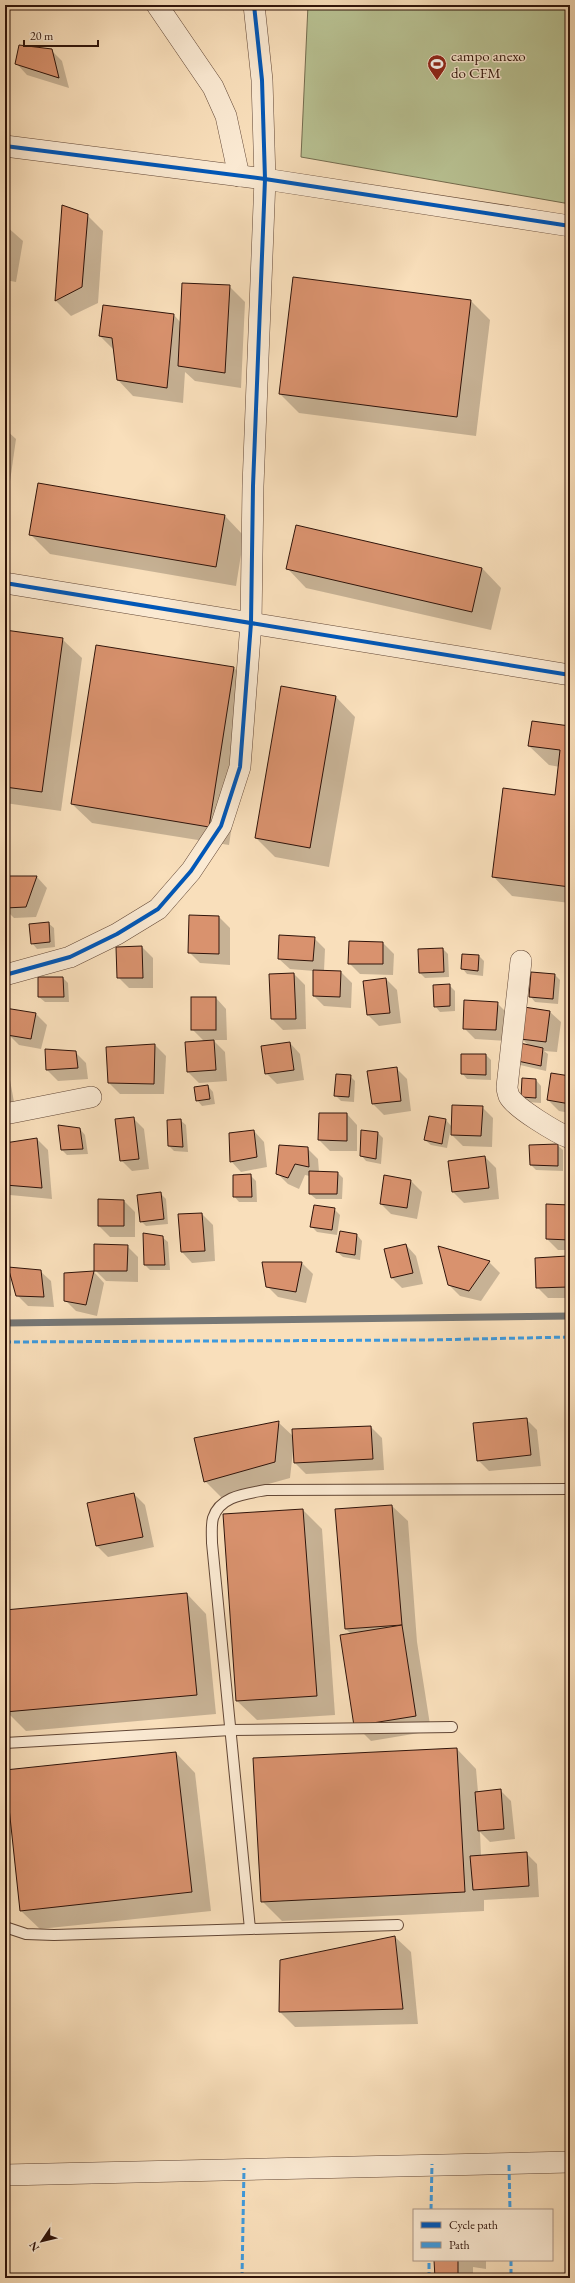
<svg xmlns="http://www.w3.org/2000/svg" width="575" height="2283" font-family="'EB Garamond',serif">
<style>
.green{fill:#b9c394;stroke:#746c4f}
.shadow{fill:#0003}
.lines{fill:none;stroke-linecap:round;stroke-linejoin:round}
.stream{stroke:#767775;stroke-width:7}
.building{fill:#d9926e;stroke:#30140a}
.service-casing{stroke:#624736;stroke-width:12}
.minor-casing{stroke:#624736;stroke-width:22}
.service{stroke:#fbead3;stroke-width:10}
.minor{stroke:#fbead3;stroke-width:21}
.quiet{stroke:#3e9ade;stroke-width:3;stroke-dasharray:6 3;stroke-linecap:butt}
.cycleway-casing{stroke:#fbead3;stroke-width:6}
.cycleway{stroke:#0057b8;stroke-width:4}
.labels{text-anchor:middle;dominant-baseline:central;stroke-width:3;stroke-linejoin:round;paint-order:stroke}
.poi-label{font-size:15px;fill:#30140a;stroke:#fbead3;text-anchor:start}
</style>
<rect width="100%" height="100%" fill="#f9dfbb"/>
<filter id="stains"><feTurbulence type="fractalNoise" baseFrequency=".005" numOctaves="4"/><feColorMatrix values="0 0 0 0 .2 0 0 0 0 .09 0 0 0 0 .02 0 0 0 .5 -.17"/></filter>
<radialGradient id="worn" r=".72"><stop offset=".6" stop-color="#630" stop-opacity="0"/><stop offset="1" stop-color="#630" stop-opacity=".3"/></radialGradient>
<polygon class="green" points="308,5 570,5 570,204 301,157"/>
<g class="shadow">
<polygon points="51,50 62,61 69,88 27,75 17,64"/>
<polygon points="63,207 87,215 103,231 98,303 71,316 56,301"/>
<polygon points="5,225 23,241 16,282 5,280"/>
<polygon points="229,286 245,302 241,388 195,381 185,372 183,403 133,396 118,380 114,350 100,336 174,315 181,323"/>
<polygon points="471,301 490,320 476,436 299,413 280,394"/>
<polygon points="5,429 16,439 5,517"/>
<polygon points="39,484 225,516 244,536 236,586 50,554 30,534"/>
<polygon points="287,568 482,568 501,588 491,630 306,588"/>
<polygon points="5,631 62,639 82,658 61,811 5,803"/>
<polygon points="97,646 234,668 253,687 229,845 92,823 72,804"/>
<polygon points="282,687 336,697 355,717 329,867 275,857 256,838"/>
<polygon points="570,727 570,903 512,896 493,876 556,796 560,767 549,765 529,746"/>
<polygon points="5,877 37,877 47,888 36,917 14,918 5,909"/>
<polygon points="219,917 230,928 230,965 200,963 189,952"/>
<polygon points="48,923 54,928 55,947 37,949 32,943"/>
<polygon points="314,938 325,949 324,971 341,972 352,983 351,1008 324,1006 314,996 314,971 290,969 279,959"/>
<polygon points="5,942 7,944 6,969 5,969"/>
<polygon points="383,943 394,954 393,975 360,974 349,963"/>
<polygon points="142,947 153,958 153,988 129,988 118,977 117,948"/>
<polygon points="443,949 448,954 449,977 425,978 420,973"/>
<polygon points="479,956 484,961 483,976 467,974 462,968"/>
<polygon points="532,973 555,975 560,980 558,1004 535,1002 530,996"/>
<polygon points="294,974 305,985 306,1029 283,1030 272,1019 270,975"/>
<polygon points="63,978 68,983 69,1002 45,1002 39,997"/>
<polygon points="386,979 397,990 401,1023 379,1026 368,1015 364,982"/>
<polygon points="449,985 455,991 455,1011 440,1012 435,1006"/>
<polygon points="216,998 226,1009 227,1040 213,1040 225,1052 227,1081 199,1083 188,1072 204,1041 192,1029"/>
<polygon points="497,1003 508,1014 507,1041 475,1039 464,1028"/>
<polygon points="6,1009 36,1014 47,1025 41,1049 19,1045 8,1034"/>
<polygon points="550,1012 561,1022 557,1052 544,1051 548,1054 546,1071 520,1065 514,1060 529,1046 521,1038"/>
<polygon points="290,1043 300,1054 304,1080 277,1084 266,1073"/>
<polygon points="155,1045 166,1056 164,1094 120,1094 109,1083"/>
<polygon points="75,1052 86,1063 88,1079 58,1081 47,1070"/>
<polygon points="486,1055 491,1060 491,1080 467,1079 462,1073"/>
<polygon points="396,1068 407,1079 411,1111 384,1115 373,1104 369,1072"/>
<polygon points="5,1074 10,1080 14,1102 5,1103"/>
<polygon points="350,1076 355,1081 354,1102 341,1101 335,1095"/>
<polygon points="570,1077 570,1113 559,1111 548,1100"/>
<polygon points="523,1079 536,1080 541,1086 541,1103 527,1102 522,1097"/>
<polygon points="208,1086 213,1092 215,1104 202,1106 197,1100"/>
<polygon points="482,1107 493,1118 492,1147 463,1146 452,1135 451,1127 447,1148 431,1145 425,1140 446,1120 452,1127"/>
<polygon points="347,1114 357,1125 357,1151 330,1151 319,1140"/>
<polygon points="133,1118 144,1129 149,1169 132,1171 121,1160"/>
<polygon points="180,1120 186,1125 188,1152 174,1151 169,1146"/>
<polygon points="80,1129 85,1135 88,1154 67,1155 62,1150"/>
<polygon points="254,1131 264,1142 267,1167 241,1172 231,1161"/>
<polygon points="378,1133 383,1138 381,1164 366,1161 361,1155"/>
<polygon points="37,1139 48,1150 52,1199 10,1195 5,1190 5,1144"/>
<polygon points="557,1145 563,1150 563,1171 536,1170 531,1165 530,1146"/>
<polygon points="307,1148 318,1159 319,1172 338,1173 343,1178 342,1199 316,1199 310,1194 310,1176 305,1175 299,1189 288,1184 277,1173"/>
<polygon points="485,1157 496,1168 499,1199 464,1203 453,1192"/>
<polygon points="251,1176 256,1181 257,1202 239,1202 234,1196"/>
<polygon points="411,1181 422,1192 417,1219 391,1214 381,1204"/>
<polygon points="160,1193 166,1199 168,1224 146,1226 141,1221"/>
<polygon points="99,1200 124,1201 135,1212 135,1237 110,1237 99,1226"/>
<polygon points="570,1206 570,1250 558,1250 547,1239"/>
<polygon points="334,1209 340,1215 337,1235 317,1232 311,1226"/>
<polygon points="202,1214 213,1225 215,1261 192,1263 182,1252"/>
<polygon points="340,1233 357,1235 362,1241 360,1260 343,1257 337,1252"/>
<polygon points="144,1234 162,1237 168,1242 170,1270 150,1270 145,1265"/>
<polygon points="406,1245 416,1256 423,1284 402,1288 392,1278"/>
<polygon points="127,1246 138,1257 138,1282 106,1281 95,1270"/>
<polygon points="566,1257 570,1261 570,1298 548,1298 537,1287"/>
<polygon points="489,1262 500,1273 481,1301 460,1296 449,1285"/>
<polygon points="302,1263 313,1274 306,1303 278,1297 267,1286"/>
<polygon points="5,1264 7,1266 11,1295 5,1302"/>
<polygon points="40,1271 51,1281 54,1307 28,1306 17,1295"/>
<polygon points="94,1272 104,1283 97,1316 76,1311 65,1300"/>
<polygon points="526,1419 537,1430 541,1466 489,1471 478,1460"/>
<polygon points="279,1423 294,1437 371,1427 382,1438 384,1470 306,1474 295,1463 293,1451 290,1478 221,1497 205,1481"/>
<polygon points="134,1494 145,1505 154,1547 108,1557 97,1546 88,1503"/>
<polygon points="392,1506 408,1521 417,1642 431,1731 371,1741 355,1725 351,1634 346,1629 336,1510"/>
<polygon points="303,1510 322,1529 335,1715 257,1720 237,1701"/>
<polygon points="187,1594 206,1614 216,1714 26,1731 6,1711 5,1611"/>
<polygon points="457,1749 476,1769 478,1792 500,1790 511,1801 515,1839 490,1842 480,1832 481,1856 526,1853 537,1864 539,1897 484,1900 484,1911 282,1921 262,1901"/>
<polygon points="176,1753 195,1773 211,1911 40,1929 20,1910 5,1771"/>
<polygon points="395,1937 411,1952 418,2024 295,2027 280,2012"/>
<polygon points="435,2260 486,2260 486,2269 473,2267 473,2278 436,2278"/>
</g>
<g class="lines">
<polyline class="stream" points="5,1323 570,1316"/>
</g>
<g class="building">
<polygon points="19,45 52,49 59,78 15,64"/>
<polygon points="62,205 88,214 82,287 55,301"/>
<polygon points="293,277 471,300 457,417 279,394"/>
<polygon points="182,283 230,285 225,373 178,366"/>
<polygon points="103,305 174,314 167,388 117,380 112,338 99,336"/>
<polygon points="38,483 225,515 216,567 29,535"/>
<polygon points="296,525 482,568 472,612 286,569"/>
<polygon points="5,630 63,638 42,792 5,787"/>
<polygon points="96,645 234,667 209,827 71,804"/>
<polygon points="281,686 336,696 310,848 255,838"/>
<polygon points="532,721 570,726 570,887 492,877 503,788 555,795 560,750 528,746"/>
<polygon points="5,876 37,876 26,907 5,908"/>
<polygon points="189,915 219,916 219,954 188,953"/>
<polygon points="49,922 50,942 31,944 29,924"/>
<polygon points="279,935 315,937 313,961 278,959"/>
<polygon points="349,941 383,942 383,964 348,964"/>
<polygon points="142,946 143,978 117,978 116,947"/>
<polygon points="443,948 444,972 419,973 418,949"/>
<polygon points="462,954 479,955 478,971 461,969"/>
<polygon points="313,970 341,971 340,997 313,996"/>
<polygon points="531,972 555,974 553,999 529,997"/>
<polygon points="294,973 296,1019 271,1019 269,974"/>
<polygon points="38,977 63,977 64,997 38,997"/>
<polygon points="386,978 390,1013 367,1015 363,981"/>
<polygon points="450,984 450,1006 434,1007 433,985"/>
<rect x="191" y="997" width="25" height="33"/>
<polygon points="464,1000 498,1002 496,1030 463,1029"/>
<polygon points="524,1007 550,1011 546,1042 520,1039"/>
<polygon points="5,1008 36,1013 31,1039 7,1035"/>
<polygon points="214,1040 216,1070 187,1072 185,1042"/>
<polygon points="290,1042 294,1070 265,1074 261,1046"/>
<polygon points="515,1042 543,1048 541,1066 513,1060"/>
<polygon points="155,1044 154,1084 108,1083 106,1047"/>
<polygon points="45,1049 76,1051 78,1068 46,1070"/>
<polygon points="461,1054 486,1054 486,1075 461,1074"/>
<polygon points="397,1067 401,1101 372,1104 367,1071"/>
<polygon points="5,1073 9,1096 5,1097"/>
<polygon points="551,1073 570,1076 570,1104 547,1100"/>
<polygon points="336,1074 351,1075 349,1097 334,1096"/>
<polygon points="522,1078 536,1079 536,1098 521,1097"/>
<polygon points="208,1085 210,1099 196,1101 194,1087"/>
<polygon points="452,1105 483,1106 481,1136 451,1135"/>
<polygon points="319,1113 347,1113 347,1141 318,1140"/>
<polygon points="429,1116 446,1119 442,1144 424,1140"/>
<polygon points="134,1117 139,1159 120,1161 115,1119"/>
<polygon points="181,1119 183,1147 168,1146 167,1120"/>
<polygon points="58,1125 80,1128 83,1149 61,1150"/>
<polygon points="254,1130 257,1157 230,1162 229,1133"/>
<polygon points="361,1130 378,1132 376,1159 360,1156"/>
<polygon points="37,1138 42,1188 5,1185 5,1143"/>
<polygon points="558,1144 558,1166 530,1165 529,1145"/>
<polygon points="279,1145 308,1147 309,1167 295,1164 288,1178 276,1174"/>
<polygon points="485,1156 489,1188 452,1192 448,1161"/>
<polygon points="309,1171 338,1172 337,1194 309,1194"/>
<polygon points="251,1174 252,1197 233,1197 233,1175"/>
<polygon points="384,1175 411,1180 407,1208 380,1204"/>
<polygon points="161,1192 164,1219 140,1222 137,1195"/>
<polygon points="98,1199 124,1200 124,1226 98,1226"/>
<polygon points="546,1204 570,1205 570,1240 546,1239"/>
<polygon points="314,1205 335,1208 332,1230 310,1227"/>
<polygon points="202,1213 205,1251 181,1252 178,1214"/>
<polygon points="340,1231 357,1234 355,1255 336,1252"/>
<polygon points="143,1233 163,1236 165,1265 144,1265"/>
<polygon points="94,1244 128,1245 127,1271 94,1271"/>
<polygon points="406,1244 413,1273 391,1278 384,1249"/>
<polygon points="438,1246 490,1261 469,1291 448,1285"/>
<polygon points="567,1256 568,1287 536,1288 535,1258"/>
<polygon points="262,1262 302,1262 296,1292 266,1287"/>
<polygon points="8,1267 41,1270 44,1297 16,1296"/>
<polygon points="94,1271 86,1305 64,1301 64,1273"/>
<polygon points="527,1418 531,1455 477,1461 473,1423"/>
<rect x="566" y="1418" width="4" height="41"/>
<polygon points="279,1421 275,1462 204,1482 194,1438"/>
<polygon points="371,1426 373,1459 294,1463 292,1429"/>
<polygon points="134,1493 143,1537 96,1546 87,1503"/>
<polygon points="392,1505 402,1625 345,1629 335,1509"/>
<polygon points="303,1509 317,1696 236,1701 223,1514"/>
<polygon points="187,1593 197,1695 5,1712 5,1610"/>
<polygon points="402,1625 416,1716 354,1726 340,1635"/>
<polygon points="457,1748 465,1892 261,1902 253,1758"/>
<polygon points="176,1752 192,1892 20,1911 5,1770"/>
<polygon points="501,1789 504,1829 478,1831 475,1792"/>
<polygon points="527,1852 529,1886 473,1890 470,1856"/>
<polygon points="395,1936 403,2009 279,2012 280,1960"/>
<polygon points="434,2260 458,2260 458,2278 435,2278"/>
</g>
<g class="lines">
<defs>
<g id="service">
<polyline points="5,1743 231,1730 452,1727"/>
<path d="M398,1925L250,1929L212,1543C212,1536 211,1525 213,1518C220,1496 245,1494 266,1490L570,1489"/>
<polyline points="5,1927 26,1934 54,1935 250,1929"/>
</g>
<g id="minor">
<polyline points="157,5 213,87 226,116 239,176"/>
<polyline points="5,146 265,179 570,226"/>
<polyline points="5,583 570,675"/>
<path d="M521,961L507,1087C507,1090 508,1093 509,1096C515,1108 557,1133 570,1138"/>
<polyline points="5,975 70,957 117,934 158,909 191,871 221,826 240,767 251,623 253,486 265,179 262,80 254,5"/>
<polyline points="5,1114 91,1097"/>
<polyline points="5,2175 570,2162"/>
</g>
</defs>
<use href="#service" class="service-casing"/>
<use href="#minor" class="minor-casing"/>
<use href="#service" class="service"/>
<use href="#minor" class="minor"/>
<g class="quiet">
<polyline points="5,1342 427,1340 570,1337"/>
<polyline points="509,2165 510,2210"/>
<polyline points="431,2210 432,2164"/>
<polyline points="511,2260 511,2278"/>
<polyline points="242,2278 244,2168"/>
<polyline points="429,2278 429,2260"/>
</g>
<defs>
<g id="cycleway">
<polyline points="5,146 265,179 570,226"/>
<polyline points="5,583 570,675"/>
<polyline points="5,975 70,957 117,934 158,909 191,871 221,826 240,767 251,623 253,486 265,179 262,80 254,5"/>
</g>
</defs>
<use href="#cycleway" class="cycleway-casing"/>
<use href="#cycleway" class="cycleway"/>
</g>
<defs>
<symbol id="stadium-pin" viewBox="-11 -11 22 30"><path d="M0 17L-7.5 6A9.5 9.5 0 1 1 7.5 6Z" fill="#8f2418" stroke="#fbead3"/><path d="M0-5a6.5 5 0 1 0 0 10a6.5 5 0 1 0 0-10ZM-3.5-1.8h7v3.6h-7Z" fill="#fff"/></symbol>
</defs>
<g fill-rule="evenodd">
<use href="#stadium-pin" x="426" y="53" width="22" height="30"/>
</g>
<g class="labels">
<g class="poi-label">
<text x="451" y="55">campo anexo<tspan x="451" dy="17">do CFM</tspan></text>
</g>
</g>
<rect width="575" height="2283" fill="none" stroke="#f9dfbb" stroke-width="20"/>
<rect x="6" y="6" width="563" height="2271" fill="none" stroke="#30140a" stroke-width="2"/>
<rect x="10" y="10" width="555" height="2263" fill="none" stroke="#30140a"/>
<rect x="413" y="2209" width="140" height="52" fill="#fbead3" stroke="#aa9483"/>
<rect x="421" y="2222" width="20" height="6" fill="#0057b8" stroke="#aa9483"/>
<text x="449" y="2229" font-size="12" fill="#30140a">Cycle path</text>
<rect x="421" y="2242" width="20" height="6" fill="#3e9ade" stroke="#aa9483"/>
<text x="449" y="2249" font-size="12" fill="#30140a">Path</text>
<g transform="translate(42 2241) rotate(235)" stroke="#fbead3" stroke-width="3" paint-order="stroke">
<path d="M0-3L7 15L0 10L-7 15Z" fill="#30140a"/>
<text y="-6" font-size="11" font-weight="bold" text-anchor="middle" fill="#30140a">N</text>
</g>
<path d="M24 40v6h74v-6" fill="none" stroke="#30140a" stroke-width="2"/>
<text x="30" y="40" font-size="12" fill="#30140a" stroke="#fbead3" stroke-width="3" paint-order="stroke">20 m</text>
<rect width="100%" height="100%" filter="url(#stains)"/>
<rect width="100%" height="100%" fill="url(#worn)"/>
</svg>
